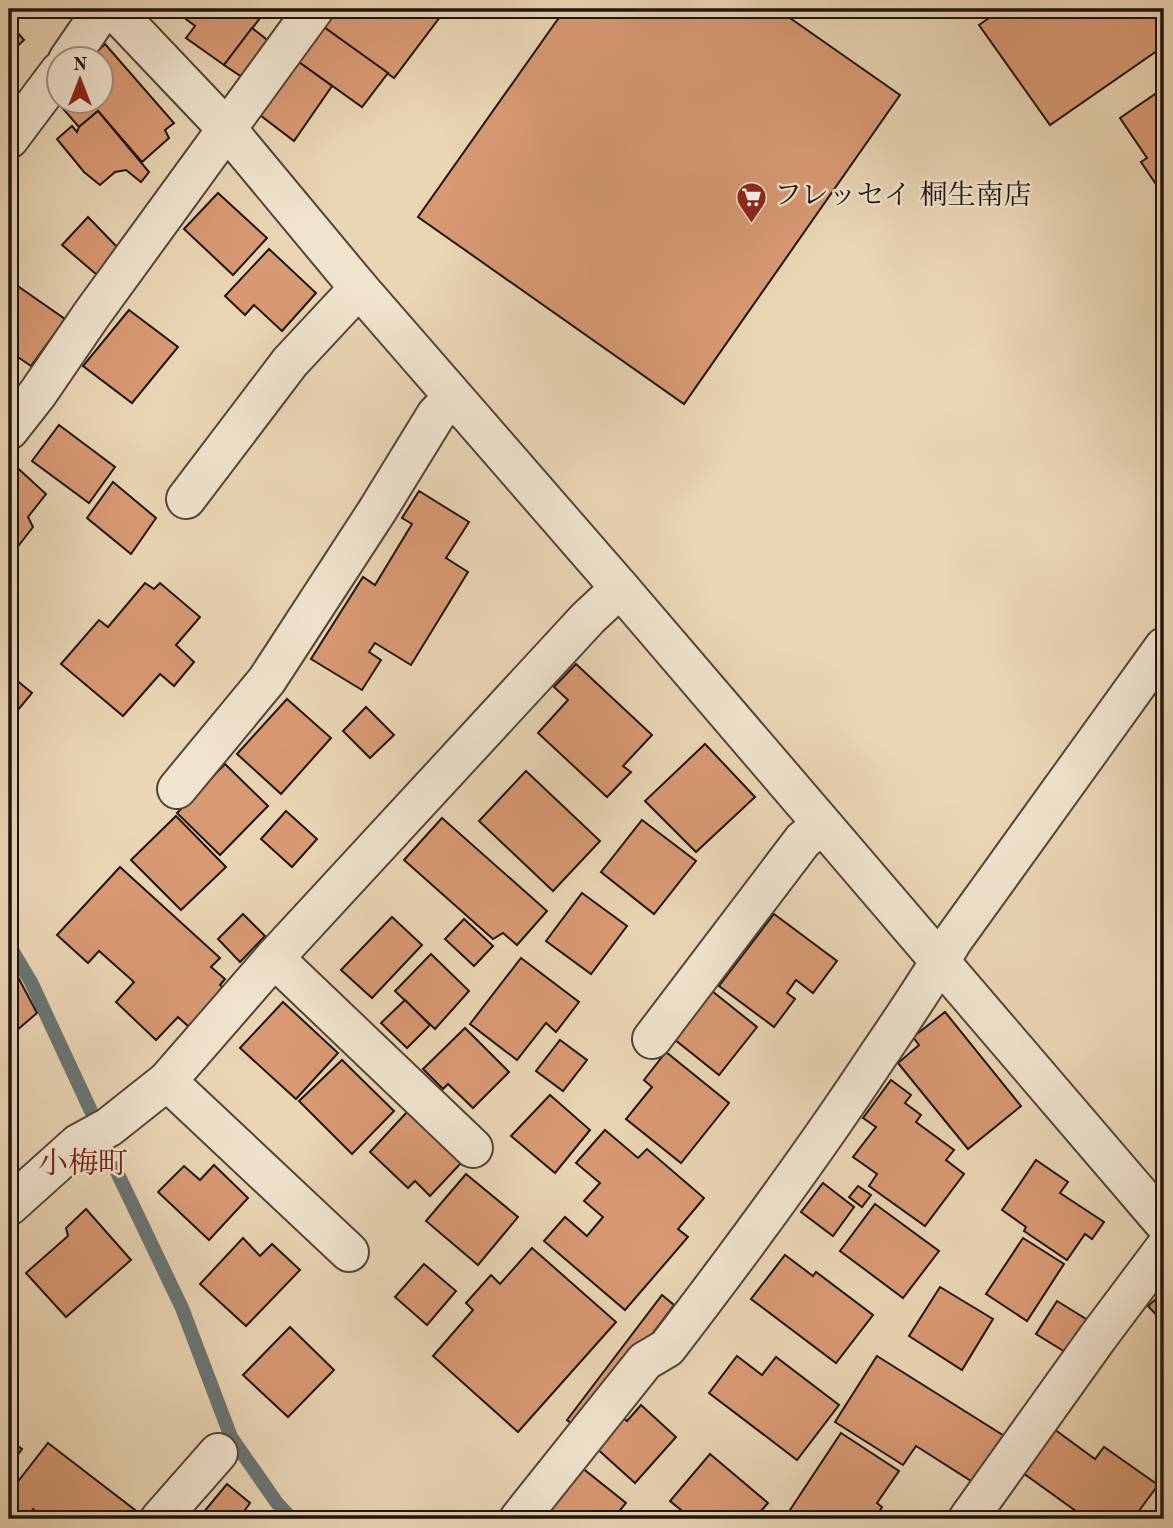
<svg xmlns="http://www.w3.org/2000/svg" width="1173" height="1528" font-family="'Old Standard TT','Noto Serif JP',serif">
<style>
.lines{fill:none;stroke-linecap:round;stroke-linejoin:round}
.stream{stroke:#6a7674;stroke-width:14}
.building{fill:#d89a75;stroke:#1f150e;stroke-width:2}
.minor-casing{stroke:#524538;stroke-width:42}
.minor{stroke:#f1e4cf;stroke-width:38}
.labels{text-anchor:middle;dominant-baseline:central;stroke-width:5;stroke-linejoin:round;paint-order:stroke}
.poi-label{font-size:28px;fill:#1f150e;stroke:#f1e4cf;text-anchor:start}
.neighbourhood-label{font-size:30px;fill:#7a1f14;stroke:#f1e4cf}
</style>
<rect width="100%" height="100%" fill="#ead6b5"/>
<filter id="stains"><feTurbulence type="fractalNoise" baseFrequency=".00286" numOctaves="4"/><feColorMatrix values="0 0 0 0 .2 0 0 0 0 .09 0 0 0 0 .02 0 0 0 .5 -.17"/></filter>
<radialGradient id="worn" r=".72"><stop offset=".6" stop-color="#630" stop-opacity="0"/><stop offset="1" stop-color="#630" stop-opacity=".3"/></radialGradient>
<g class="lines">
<g class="stream">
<polyline points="9,945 31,982 91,1111"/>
<polyline points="115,1168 182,1308 231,1437 277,1503 292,1519"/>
</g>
</g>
<g class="building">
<polygon points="173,9 267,9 224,65 186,38 195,26"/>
<polygon points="333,9 446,9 394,78 321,25"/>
<polygon points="565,9 777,9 900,95 684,404 418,217"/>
<polygon points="1002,9 1164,9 1164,46 1050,125 979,25"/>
<polygon points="9,23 24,40 9,54"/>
<polygon points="321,25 388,73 362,107 296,60"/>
<polygon points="252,28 275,46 251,83 224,65"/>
<polygon points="105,44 174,123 165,130 169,138 142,162 98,111 79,127 58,103 102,102 102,60 88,60"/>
<polygon points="296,60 332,86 294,141 252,109"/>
<polygon points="1164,88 1164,196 1141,162 1147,158 1120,118"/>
<polygon points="98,111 149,172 141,182 126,170 115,172 100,185 84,172 57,139 72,126 77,132 79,127"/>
<polygon points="218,193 267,238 233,275 184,229"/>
<polygon points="88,217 121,251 97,275 62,245"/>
<polygon points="269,249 316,293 282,331 254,305 245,315 225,296"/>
<polygon points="9,280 65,319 31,366 9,351"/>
<polygon points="129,310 178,347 132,403 83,366"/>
<polygon points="59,425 115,467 89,503 32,461"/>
<polygon points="10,461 46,494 28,517 33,527 9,558"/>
<polygon points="113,482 156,518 131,554 87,518"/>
<polygon points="419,491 469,522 446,558 468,572 411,665 375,643 369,652 381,660 362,690 311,659 363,577 375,585 412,524 402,518"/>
<polygon points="145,583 154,589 160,583 200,617 176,645 194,662 174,686 160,674 123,716 61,664 99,620 108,627"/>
<polygon points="576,664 652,735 623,766 631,772 607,797 538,733 568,700 554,687"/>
<polygon points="9,674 32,693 9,721"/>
<polygon points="287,699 331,738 281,794 237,754"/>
<polygon points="366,707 394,735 370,758 343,731"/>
<polygon points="705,744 755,797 696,852 645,801"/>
<polygon points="225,764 268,806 220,855 177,813"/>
<polygon points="526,771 600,841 553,891 479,821"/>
<polygon points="286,811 317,839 292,867 261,839"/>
<polygon points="176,816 226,867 181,910 131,860"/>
<polygon points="442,818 547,911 517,945 503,933 493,939 404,860"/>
<polygon points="642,820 696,861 654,914 601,872"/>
<polygon points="120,867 220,958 211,967 225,979 220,985 224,989 189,1027 178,1017 156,1040 116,1002 134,982 99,951 88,963 57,935"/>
<polygon points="582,893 627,926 591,974 546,941"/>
<polygon points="243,914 265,936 240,962 218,939"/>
<polygon points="774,914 837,961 813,993 796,980 787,993 795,999 774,1027 719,986"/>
<polygon points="392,917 422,945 372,998 341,970"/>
<polygon points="464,919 493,946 474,966 445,939"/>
<polygon points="431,954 469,991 435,1029 395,991"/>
<polygon points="521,958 579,1002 556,1032 546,1023 517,1060 470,1024"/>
<polygon points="9,960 37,1013 9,1037"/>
<polygon points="712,991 757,1027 719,1075 674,1039"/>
<polygon points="405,1000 430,1025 407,1048 381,1023"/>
<polygon points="283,1002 338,1053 296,1099 240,1048"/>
<polygon points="945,1012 1021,1106 968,1149 898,1063 919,1045 913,1037"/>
<polygon points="465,1028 509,1072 473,1108 448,1084 443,1089 423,1069"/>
<polygon points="560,1040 587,1060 563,1091 536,1071"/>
<polygon points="666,1052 729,1103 681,1163 626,1119 652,1087 644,1080"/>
<polygon points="342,1060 394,1111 352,1154 299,1101"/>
<polygon points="891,1080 911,1095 905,1103 921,1115 916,1122 954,1150 946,1160 964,1174 925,1226 869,1186 877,1174 853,1157 876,1127 863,1118"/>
<polygon points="550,1095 590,1130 555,1173 511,1136"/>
<polygon points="407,1112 461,1163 430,1196 415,1181 408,1188 370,1152"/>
<polygon points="605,1130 638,1158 647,1149 704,1198 678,1229 688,1237 625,1310 544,1241 565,1217 587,1236 603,1217 584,1201 600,1183 576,1163"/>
<polygon points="1036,1160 1068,1182 1060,1193 1104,1222 1092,1239 1085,1234 1067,1260 1024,1231 1026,1227 1002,1210"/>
<polygon points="214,1165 248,1198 209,1240 158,1192 184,1166 200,1180"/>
<polygon points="466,1174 518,1217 478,1265 426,1221"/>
<polygon points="823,1183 854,1207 833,1236 801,1212"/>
<polygon points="858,1186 871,1195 862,1207 849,1197"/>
<polygon points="875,1204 939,1251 903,1298 840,1251"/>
<polygon points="86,1209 131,1260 66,1317 26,1273 68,1236 66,1228"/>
<polygon points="243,1238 260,1256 272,1244 300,1270 246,1326 200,1284"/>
<polygon points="1023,1238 1064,1264 1027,1321 986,1294"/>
<polygon points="532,1248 616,1322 518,1432 433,1356 473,1310 466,1303 491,1275 500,1284"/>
<polygon points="785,1255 813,1276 816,1272 873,1315 836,1363 751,1299"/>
<polygon points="424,1264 456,1291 427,1325 395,1297"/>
<polygon points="940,1287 993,1319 962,1370 909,1336"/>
<polygon points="1164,1292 1164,1323 1148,1306"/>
<polygon points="662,1295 674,1305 580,1430 567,1420"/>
<polygon points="1057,1301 1091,1322 1070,1355 1036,1334"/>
<polygon points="290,1327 334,1370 288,1417 243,1375"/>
<polygon points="737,1356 762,1375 776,1357 839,1405 797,1460 709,1393"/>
<polygon points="877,1356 1006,1437 976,1484 916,1446 903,1465 835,1422"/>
<polygon points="641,1405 676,1437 635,1483 595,1447 622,1417 627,1421"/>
<polygon points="1054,1429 1095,1459 1104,1447 1158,1485 1133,1519 1087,1519 1023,1473"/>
<polygon points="841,1433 899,1471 877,1503 882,1507 875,1519 784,1519"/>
<polygon points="9,1440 22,1449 9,1467"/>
<polygon points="48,1443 135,1510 127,1519 47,1519 33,1509 25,1519 9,1519 9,1493"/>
<polygon points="710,1454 768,1503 754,1519 692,1519 670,1501"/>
<polygon points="581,1467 626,1503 613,1519 557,1519 546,1510"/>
<polygon points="227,1484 250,1503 245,1510 256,1519 198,1519"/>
</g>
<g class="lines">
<defs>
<g id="minor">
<polyline points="113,9 226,128 359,288 620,588 1164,1223"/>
<polyline points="68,60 103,9"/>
<polyline points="9,139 60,71"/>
<polyline points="9,430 38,393 92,314 314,9"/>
<polyline points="186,499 290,362 359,288"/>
<polyline points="177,789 267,680 377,511 436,415 453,397"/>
<polyline points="274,958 473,1148"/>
<polyline points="652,1039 803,840 822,825"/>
<polyline points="167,1081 349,1252"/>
<polyline points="9,1206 78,1144 109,1127 167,1081 274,958 588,618 620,588"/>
<polyline points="160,1519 218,1453"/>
<path d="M519,1519L645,1361L667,1348C740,1253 811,1157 877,1057C903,1019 929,980 953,940L1164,647"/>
<polyline points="968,1519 1098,1337 1164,1249"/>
</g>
</defs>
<use href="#minor" class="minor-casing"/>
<use href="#minor" class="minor"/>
</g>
<defs>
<symbol id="supermarket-pin" viewBox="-11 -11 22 30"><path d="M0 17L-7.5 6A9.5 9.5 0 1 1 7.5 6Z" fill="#8f2418" stroke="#f1e4cf"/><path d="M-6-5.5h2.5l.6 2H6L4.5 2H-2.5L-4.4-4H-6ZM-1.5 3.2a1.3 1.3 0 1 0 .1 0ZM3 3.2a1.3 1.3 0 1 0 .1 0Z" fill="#fff"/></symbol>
</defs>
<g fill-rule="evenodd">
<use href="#supermarket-pin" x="734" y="180" width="35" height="47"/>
</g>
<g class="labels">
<g class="poi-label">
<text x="774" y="197">フレッセイ 桐生南店</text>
</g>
<g class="neighbourhood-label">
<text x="83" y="1165">小梅町</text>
</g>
</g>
<rect width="1173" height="1528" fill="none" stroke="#ead6b5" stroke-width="35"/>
<rect x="10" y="10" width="1152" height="1507" fill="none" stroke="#1f150e" stroke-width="3.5"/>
<rect x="18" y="18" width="1138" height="1493" fill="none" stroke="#1f150e" stroke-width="2"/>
<g transform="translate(80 80)"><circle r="33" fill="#f1e4cf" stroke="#9d9182" stroke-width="2"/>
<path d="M0-5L12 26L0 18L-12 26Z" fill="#8f2418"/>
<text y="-10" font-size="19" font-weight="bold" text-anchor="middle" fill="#1f150e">N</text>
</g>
<rect width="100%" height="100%" filter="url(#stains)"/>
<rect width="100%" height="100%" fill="url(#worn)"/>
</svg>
